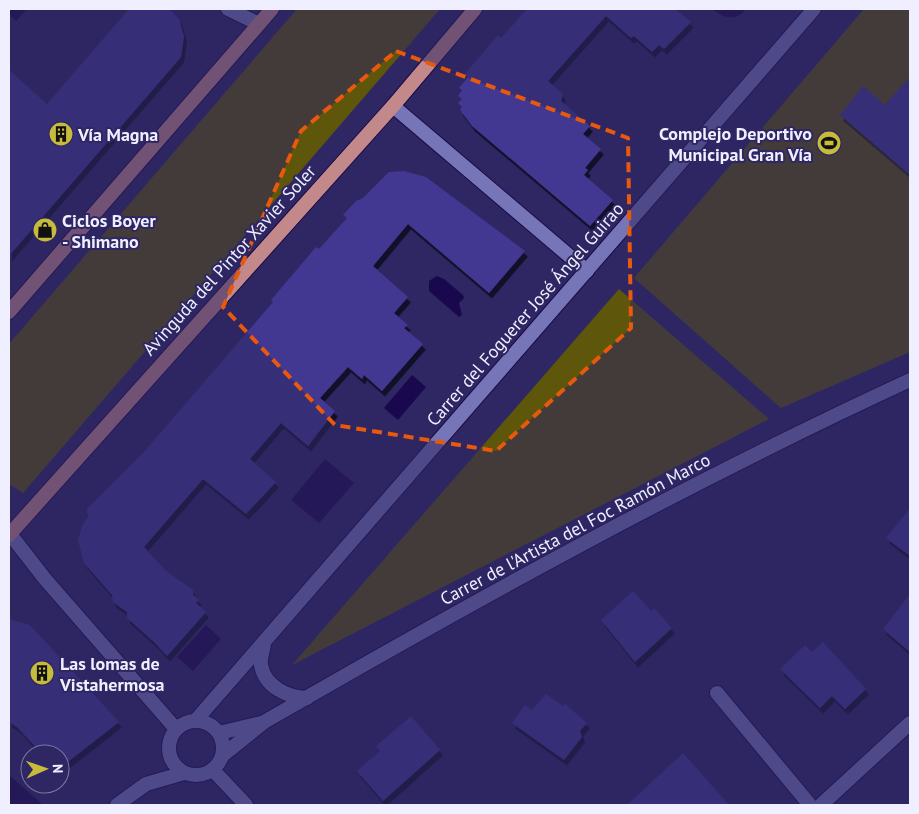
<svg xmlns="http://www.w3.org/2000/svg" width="919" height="814" font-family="'PT Sans',sans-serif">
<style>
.green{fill:#5d560b}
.water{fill:#19084d}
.building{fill:#423791;filter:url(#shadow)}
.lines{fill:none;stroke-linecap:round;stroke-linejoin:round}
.minor-casing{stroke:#180b46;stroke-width:16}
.tertiary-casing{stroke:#180b46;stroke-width:16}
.primary-casing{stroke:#180b46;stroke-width:16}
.minor{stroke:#7675b8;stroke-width:14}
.tertiary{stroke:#7675b8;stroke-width:14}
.primary{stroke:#c38889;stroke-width:14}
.marked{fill:none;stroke:#e8590c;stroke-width:4;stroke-dasharray:10 6;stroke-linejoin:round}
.labels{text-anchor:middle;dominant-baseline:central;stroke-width:4;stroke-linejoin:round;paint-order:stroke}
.poi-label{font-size:18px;font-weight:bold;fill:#efefff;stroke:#2e2763;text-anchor:start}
.street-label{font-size:18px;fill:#efefff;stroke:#2e2763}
</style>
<defs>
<filter id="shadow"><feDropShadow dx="3" dy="5.5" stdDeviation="0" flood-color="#0009"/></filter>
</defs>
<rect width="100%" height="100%" fill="#2e2763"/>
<g class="green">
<polygon points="297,9 440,9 23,493 9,484 9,344"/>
<polygon points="864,9 910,9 910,352 781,408 634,278"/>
<polygon points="619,289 769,419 292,665"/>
</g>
<g class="water">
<polygon points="9,9 27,9 16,21 9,14"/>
<path d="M712,9H746C736,22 723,18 712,9Z"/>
<polygon points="437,276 444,279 463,295 464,298 459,303 462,315 459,317 429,291 429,281"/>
<polygon points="412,375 426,387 398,420 384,408"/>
<polygon points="325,459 354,483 319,523 291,500"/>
<polygon points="206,625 221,639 193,671 177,657"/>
<polygon points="9,775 41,803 42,805 9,805"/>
</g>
<g class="building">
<polygon points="129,9 169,9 179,19 184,36 181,57 9,256 9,70 47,104"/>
<polygon points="527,9 675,9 691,22 664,49 659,45 652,52 634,36 631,38 606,16 548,81 563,94 561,101 590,126 583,134 601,149 585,168 588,170 584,175 613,200 590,226 472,126 460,110 462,107 458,103 462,99 458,96 462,90 459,88 468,77 464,75 498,35 501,38"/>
<polygon points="910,77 910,175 840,115 863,86 885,105"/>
<polygon points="404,171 426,177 525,251 489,293 408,224 373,266 408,297 394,313 408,325 404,328 423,344 382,391 364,375 362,379 348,367 320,398 335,411 308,446 281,423 250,459 276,482 246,514 203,479 144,547 165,570 193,590 193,595 199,600 196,603 206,612 167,656 154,642 127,618 127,612 113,602 112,595 84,563 78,540 82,526 88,517 87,509 144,452 273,302 271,300 316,247 319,249 347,218 343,215 356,201 363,198 389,172"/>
<polygon points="910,508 910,556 886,538"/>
<polygon points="633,591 651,611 654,608 672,628 635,662 601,620"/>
<polygon points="910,594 910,652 883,629"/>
<polygon points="9,619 30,625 119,722 60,768 60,754 42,754 17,727 9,722"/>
<polygon points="823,642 866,689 845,709 832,696 820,708 780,669 805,645 812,652"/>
<polygon points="546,694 563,706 565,704 587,723 580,731 582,737 564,760 512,723 525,705 532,710"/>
<polygon points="411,716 440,750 383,801 357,771 380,751 376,746"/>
<polygon points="683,753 729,805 627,805"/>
</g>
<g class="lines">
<defs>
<g id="minor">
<polyline points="228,9 259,24"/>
<polyline points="393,106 587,271"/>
<path d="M264,644C263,651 260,659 261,665C265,687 287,697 307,698"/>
<polyline points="717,693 810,805"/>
<polyline points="196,720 814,9"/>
<polyline points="117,805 146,784 184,773"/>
<polyline points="821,805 910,723"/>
</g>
<g id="tertiary">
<polyline points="10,534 45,579 176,729"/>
<circle cx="196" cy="748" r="27"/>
<polyline points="219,733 261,723"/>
<path d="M223,755L264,722C475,600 689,482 910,380"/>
<polyline points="213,770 246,805"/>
</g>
<g id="primary">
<polyline points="9,312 272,9"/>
<polyline points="9,535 393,106 475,9"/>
</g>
</defs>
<use href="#minor" class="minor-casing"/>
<use href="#tertiary" class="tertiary-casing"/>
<use href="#primary" class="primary-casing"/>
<use href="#minor" class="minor"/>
<use href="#tertiary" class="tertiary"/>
<use href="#primary" class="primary"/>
</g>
<path d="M0 0H919V814H0ZM396,51L628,138L631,328L496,451L335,425L223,307L301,131Z" fill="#2e2763" fill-opacity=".55" fill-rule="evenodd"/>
<path class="marked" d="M396,51L628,138L631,328L496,451L335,425L223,307L301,131Z"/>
<defs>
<symbol id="building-disc" viewBox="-11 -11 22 22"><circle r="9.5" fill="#c7bb3b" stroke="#2e2763"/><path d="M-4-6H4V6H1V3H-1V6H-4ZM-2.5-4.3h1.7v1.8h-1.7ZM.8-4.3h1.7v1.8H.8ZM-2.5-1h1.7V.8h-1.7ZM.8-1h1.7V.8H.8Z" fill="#111"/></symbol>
<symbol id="stadium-disc" viewBox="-11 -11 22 22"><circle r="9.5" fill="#c7bb3b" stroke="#2e2763"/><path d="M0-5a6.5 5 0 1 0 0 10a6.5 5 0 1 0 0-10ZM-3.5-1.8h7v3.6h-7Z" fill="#111"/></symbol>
<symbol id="shop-disc" viewBox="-11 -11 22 22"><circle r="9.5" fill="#c7bb3b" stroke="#2e2763"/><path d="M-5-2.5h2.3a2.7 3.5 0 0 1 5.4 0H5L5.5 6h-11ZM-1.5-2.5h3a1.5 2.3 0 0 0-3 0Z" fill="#111"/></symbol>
</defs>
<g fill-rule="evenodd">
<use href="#building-disc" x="47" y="120" width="28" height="28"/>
<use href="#stadium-disc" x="815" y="129" width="28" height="28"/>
<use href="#shop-disc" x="31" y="216" width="28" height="28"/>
<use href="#building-disc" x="28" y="659" width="28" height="28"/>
</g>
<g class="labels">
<g class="poi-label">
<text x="812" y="133" text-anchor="end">Complejo Deportivo<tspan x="812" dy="21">Municipal Gran Vía</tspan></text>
<text x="78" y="134">Vía Magna</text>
<text x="62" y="220">Ciclos Boyer<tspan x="62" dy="21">- Shimano</tspan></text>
<text x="60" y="663">Las lomas de<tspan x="60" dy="21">Vistahermosa</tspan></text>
</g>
<g class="street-label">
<text transform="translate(229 260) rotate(-48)">Avinguda del Pintor Xavier Soler</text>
<text transform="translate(525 314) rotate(-49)">Carrer del Foguerer José Ángel Guirao</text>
<text transform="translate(575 529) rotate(-28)">Carrer de l'Artista del Foc Ramón Marco</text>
</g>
</g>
<rect width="919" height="814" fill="none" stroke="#efefff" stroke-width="20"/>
<g transform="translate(45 769) rotate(88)"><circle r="24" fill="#2e2763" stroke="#7b77a1"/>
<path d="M0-4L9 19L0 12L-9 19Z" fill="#c7bb3b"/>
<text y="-8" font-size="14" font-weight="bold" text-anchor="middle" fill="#efefff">N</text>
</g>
</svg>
